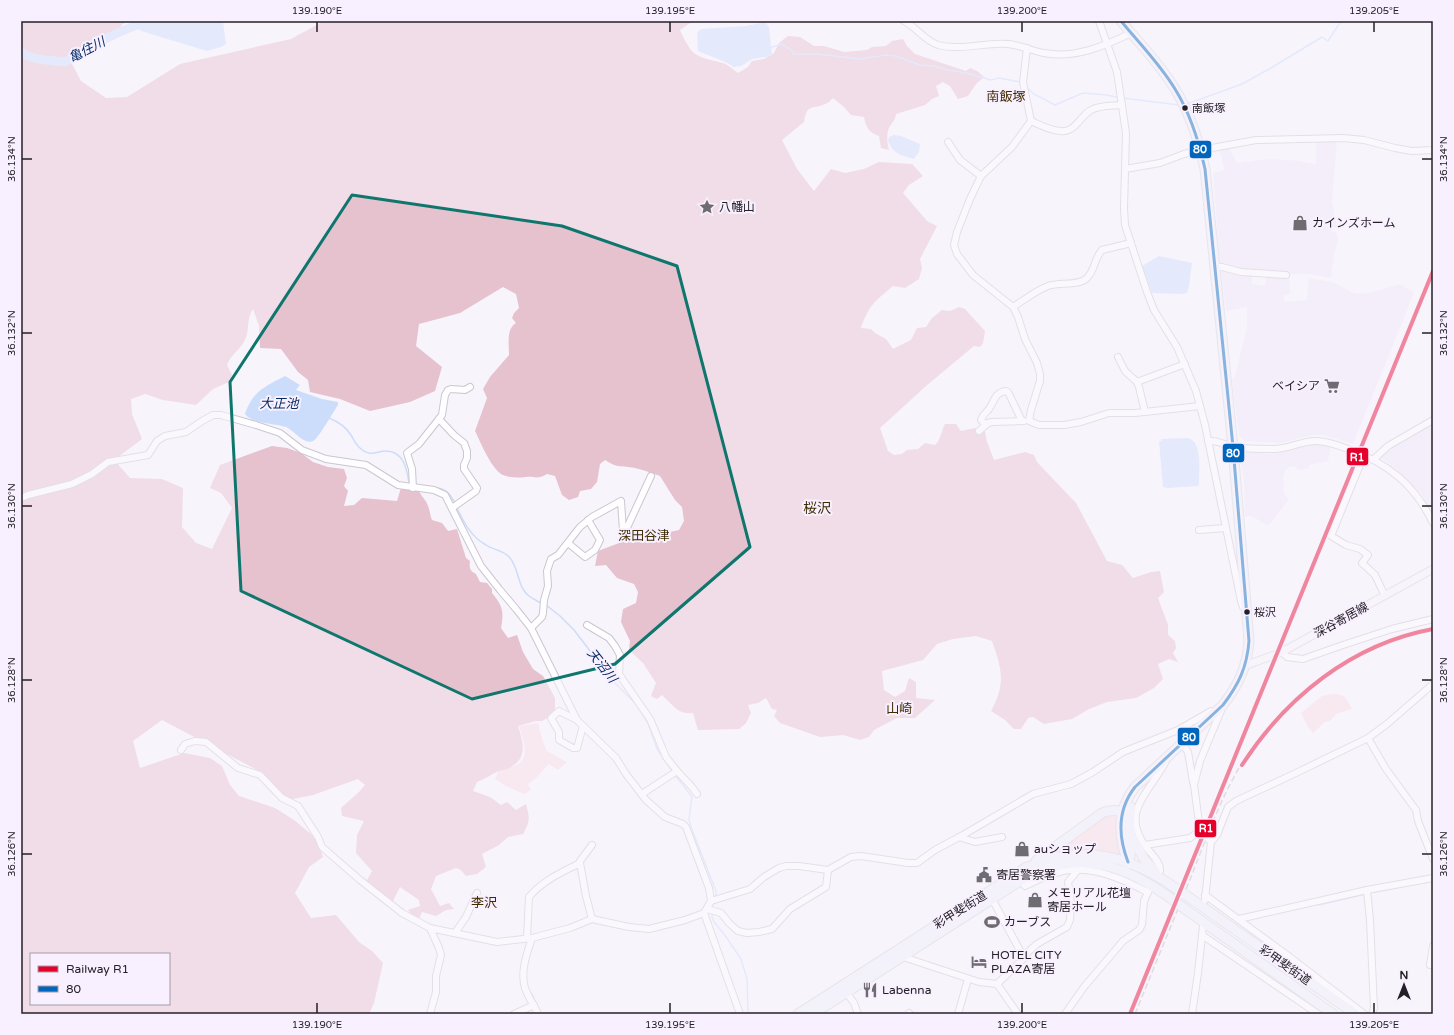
<svg xmlns="http://www.w3.org/2000/svg" width="1454" height="1035" font-family="'Varela Round','Noto Sans JP',sans-serif">
<style>
.built{fill:#eee6f5}
.green{fill:#f9dbe5}
.forest{fill:#e6c1ce;fill-rule:evenodd}
.water{fill:#ccddfb}
.lines{fill:none;stroke-linecap:round;stroke-linejoin:round}
.stream{stroke:#ccddfb;stroke-width:1.5}
.river{stroke:#ccddfb;stroke-width:9}
.minor-casing{stroke:#cbc7ce;stroke-width:8}
.major-casing{stroke:#d5d3d7;stroke-width:9}
.highway-casing{stroke:#d5d3d7;stroke-width:11}
.minor{stroke:#fefdff;stroke-width:6}
.major{stroke:#f5f4fa;stroke-width:7}
.highway{stroke:#eeedf7;stroke-width:9}
.rail{stroke:#bebebf;stroke-width:1.5;stroke-dasharray:6 3;stroke-linecap:butt}
.highway-bridge-casing{stroke:#d5d3d7;stroke-width:11;stroke-linecap:butt}
.highway-bridge{stroke:#eeedf7;stroke-width:9}
.bus-1-casing{stroke:#f8f0ff;stroke-width:6}
.bus-1{stroke:#0065bd;stroke-width:3}
.rail-1-casing{stroke:#f8f0ff;stroke-width:7}
.rail-1{stroke:#e4002b;stroke-width:4}
.marked{fill:none;stroke:#0f766e;stroke-width:3;stroke-linejoin:round}
.ticks{fill:none;stroke:#242126;stroke-width:1.5}
.bus-dot{fill:#242126;stroke:#f8f0ff;stroke-width:1.5}
.labels{text-anchor:middle;dominant-baseline:central;stroke-width:4;stroke-linejoin:round;paint-order:stroke}
.bus-label{font-size:11px;fill:#242126;stroke:#f8f0ff;text-anchor:start}
.poi-label{font-size:12px;fill:#242126;stroke:#f8f0ff;text-anchor:start}
.street-label{font-size:12px;fill:#242126;stroke:#f8f0ff}
.water-label{font-size:13px;font-style:italic;fill:#042c64;stroke:#f8f0ff}
.neighbourhood-label{font-size:13px;fill:#3f2c03;stroke:#f8f0ff}
.quarter-label{font-size:14px;fill:#3f2c03;stroke:#f8f0ff}
.line-badge{stroke:#f8f0ff;stroke-width:1.5}
.badge-label{font-size:11px;text-anchor:middle;font-weight:bold;fill:#fff}
.neatline{fill:none;stroke:#242126;stroke-width:1.5}
.ticks-label{font-size:10px;text-anchor:middle;fill:#242126}
</style>
<rect width="100%" height="100%" fill="#f8f4fc"/>
<g class="built">
<polygon points="1337,140 1332,200 1337,227 1331,228 1332,232 1336,233 1338,240 1334,255 1331,277 1329,278 1311,274 1279,274 1242,270 1220,264 1213,173 1225,170 1219,150 1229,147 1237,163 1267,159 1291,160 1316,164 1316,141"/>
<polygon points="1221,270 1252,275 1252,284 1265,286 1266,276 1289,277 1290,294 1284,295 1284,302 1307,300 1309,278 1332,282 1354,293 1364,294 1398,285 1402,285 1414,293 1353,444 1324,435 1312,435 1281,443 1245,441 1239,436 1232,380 1235,376 1247,327 1247,307 1226,311"/>
<polygon points="1433,422 1433,513 1420,492 1393,466 1381,458 1381,456 1391,446"/>
<polygon points="1315,444 1331,445 1328,461 1310,465 1307,469 1299,470 1294,466 1288,468 1285,471 1283,477 1284,494 1289,499 1271,523 1267,525 1255,518 1250,516 1245,517 1244,482 1241,462 1247,452 1270,454"/>
</g>
<g class="green">
<path d="M1332,694C1345,694 1346,697 1352,709L1336,714L1330,721L1325,722L1313,733L1308,727L1301,713L1322,696Z"/>
<path d="M538,723L543,742L547,751L567,762L558,770L549,764L536,778L528,784L531,790L524,794L506,786L495,779L499,770C505,768 515,767 520,763C530,754 522,737 519,726Z"/>
<polygon points="1120,814 1122,855 1095,851 1047,856 1054,851 1059,850 1107,815"/>
</g>
<path class="forest" d="M21,21H126L114,33L69,58L81,81L106,98L127,97L180,64L291,39L324,21H693L680,30C693,58 694,55 722,63C728,64 733,70 738,73L748,67L752,61L764,59L774,53L779,43L788,36L800,37L814,46H824L844,52L867,50L872,47L886,46L892,41L903,39L907,46L915,54L966,71L970,68L977,71L984,77L976,84L968,96L958,99L950,86L943,82L936,86L939,96L932,99L925,105L896,114C895,121 893,121 890,126C886,132 887,143 889,150L881,148L879,136C868,132 866,127 864,117L851,115L844,107L833,98C831,100 828,103 825,104C812,110 807,103 804,122L782,140L797,169L814,191L831,169L845,173L864,169L879,162L912,164L923,176L909,185L903,193L927,221L937,226L920,259L922,268L919,279L905,288L893,286C876,300 868,306 861,328L871,329L875,333L886,339L893,349L911,340L917,328L926,327L932,318L942,310L950,311L959,307L965,309L985,331L983,343L980,347L974,346L926,386L880,428L888,451L894,455L902,454L907,450L918,449L925,443L935,445C941,440 941,431 945,424H956L961,431L975,428L985,432L987,442L994,460L1025,452L1034,455L1037,462L1076,503L1107,561L1122,565L1133,578L1151,572L1160,571L1164,592L1158,598L1168,625V635L1175,641L1176,648L1173,653L1178,662L1169,659L1158,664L1163,679L1154,688L1136,698L1107,702L1089,709L1072,719L1044,724L1033,717L1028,718L1021,729H1014L1005,720L991,711C1006,684 1002,669 992,641L976,636L953,639L937,644L923,660L882,671L884,690L895,697L905,691L909,678L916,682V698L935,700L915,718H897L874,730L869,737L860,740L843,735L820,737L780,723L774,716L777,710L772,709L766,698L758,703L748,705L751,713L746,723L739,729L698,730L693,713C678,715 673,705 662,695L657,699L651,696L656,683L643,663L629,650L630,641L621,622L623,609L636,603L638,592L634,584L617,578L606,565L595,566L598,551L627,540L644,530L670,532L679,530L684,521L682,507L675,500L660,476C652,473 644,470 635,468C621,465 619,469 605,460L600,464L597,482L591,489L580,491L578,497L569,500L562,495L555,476L547,474C537,480 535,476 526,477C518,478 508,478 501,474C490,466 481,443 475,431L487,398L483,389L490,377L509,355C509,344 506,329 516,323L512,318L514,313L519,308L516,294L503,287L460,313L419,324L416,346L442,367L435,391L410,402L370,411L340,399L310,392L308,380L298,372L281,349L260,348L259,326L253,309C246,319 250,330 245,340C240,350 231,354 227,365L232,375L229,382L213,389L196,405L163,400L145,394L131,399L132,414L142,439L114,460L130,478L162,479L183,488L182,527L196,543L212,549L232,508L221,493L210,488L220,465L272,446L287,448L301,453L313,462L328,467L344,469L347,478L344,486L348,491L344,506L354,505L362,498L397,501L401,488L419,491C421,496 427,501 428,506C430,511 430,515 432,520L442,523L448,531L457,529L466,558L470,561C469,568 470,571 476,574L480,582L487,583L492,589V593C503,606 504,612 501,628L508,638L517,635L523,652L533,669L543,676L555,698V709L549,717L542,721H536L518,726C523,742 528,757 511,767C508,770 503,769 499,771C492,774 485,779 477,782L473,791L490,797L501,805L507,802L516,810L526,804C530,818 530,821 523,834L508,837L499,845L482,854L486,867L477,874L466,876L461,870L456,868L436,876L431,889L440,906L449,903L454,909L446,910L436,916L422,912L419,919L411,914L408,910L420,906L419,900L400,887L393,901L366,882L372,871L356,853L357,835L364,821L342,816L341,808L359,792L365,785L358,779L313,795L288,800L261,772L162,720L133,741L140,768L184,753L210,758L222,766L230,785L239,796L275,808L294,820L312,835L319,845L323,857L309,867L295,893L311,918L336,915L359,942L372,951L383,963L374,1003L369,1014H21ZM31,954H169V1004H31Z"/>
<g class="water">
<polygon points="130,21 223,21 226,44 221,47 207,51 141,31 130,23"/>
<path d="M765,22L769,27L772,56L752,59L741,66L734,67C723,60 710,56 698,51L697,33L701,29L746,26Z"/>
<path d="M894,135L901,136L920,144L919,152L914,159C902,156 892,153 888,141L889,137Z"/>
<polygon points="1159,256 1192,263 1189,286 1187,293 1182,294 1152,293 1142,266"/>
<path d="M285,376L300,385L296,390L322,399L338,402V405C333,412 319,438 313,441C303,445 294,430 286,427C275,423 252,424 245,414C253,391 264,387 285,376Z"/>
<path d="M1188,438C1203,442 1199,472 1199,484L1198,486L1167,488L1163,487L1159,441H1161L1162,439Z"/>
</g>
<g class="lines">
<g class="stream">
<polyline points="769,48 782,44 794,52 793,54 818,54 859,59 887,55 896,56 920,65 934,66 948,70 966,73 991,80 999,78 1020,82"/>
<polyline points="1026,87 1034,94 1055,105 1083,93 1107,95 1120,98"/>
<polyline points="1123,98 1179,105"/>
<polyline points="1187,104 1242,84 1271,68 1322,37 1328,41 1341,21"/>
<path d="M329,418C339,422 346,427 351,435C354,440 356,445 360,448C371,458 376,451 386,451C404,451 407,470 409,483L410,484"/>
<path d="M438,488C447,490 450,494 455,503"/>
<path d="M456,506C463,521 471,537 486,545C493,550 504,550 510,558C519,568 517,587 529,596C533,599 538,601 542,604"/>
<polyline points="546,605 560,616 574,630 614,682 637,705 648,723 657,749 673,772"/>
<polyline points="675,775 692,797 689,819 691,827 716,891 716,898"/>
<polyline points="1405,886 1433,881"/>
<polyline points="1370,893 1396,888"/>
<polyline points="1319,905 1366,894"/>
<polyline points="713,912 712,917 714,922 724,934 741,959 747,979 748,1014"/>
<polyline points="532,994 536,1003"/>
</g>
<path class="river" d="M21,52C34,61 50,60 65,62C90,46 122,29 150,21"/>
<defs>
<g id="minor">
<path d="M904,21C916,27 925,41 938,45C961,51 985,42 1008,44C1020,45 1032,51 1044,53C1074,59 1105,46 1131,33"/>
<polyline points="1099,21 1117,72 1126,133 1124,208 1125,225 1147,292 1154,310 1177,347 1196,391 1205,425 1241,601 1243,607 1246,609"/>
<polyline points="1027,48 1023,82 1031,121 1012,147 981,176 970,199 957,232 954,245 957,254 973,275 1013,307 1018,317 1025,339 1037,363 1040,374 1040,381 1031,410 1029,421 1039,425 1064,425 1081,422 1109,413 1135,413 1200,406"/>
<path d="M1031,121C1040,125 1051,131 1061,131C1075,133 1080,116 1091,110C1100,105 1111,106 1122,105"/>
<polyline points="948,142 960,160 981,176"/>
<polyline points="1125,169 1160,163 1184,154 1201,150 1256,140 1343,138 1364,140 1395,148 1412,151 1433,150"/>
<polyline points="1214,267 1222,267 1241,272 1286,275"/>
<path d="M1013,307C1024,300 1035,291 1048,286C1059,282 1077,286 1086,279C1096,270 1093,260 1102,250L1131,243"/>
<polyline points="1118,357 1125,371 1137,382 1139,387 1145,412"/>
<polyline points="1137,382 1185,364"/>
<polyline points="439,419 454,435 464,443 467,451 467,458 464,465 464,469 477,488 476,491 452,508"/>
<path d="M986,425L981,420C982,415 986,413 989,409C994,402 995,392 1006,391L1008,392L1022,421"/>
<polyline points="979,431 988,423 992,422 1024,421"/>
<path d="M1208,441C1219,440 1224,445 1234,447C1247,449 1261,449 1274,449C1288,449 1301,441 1316,441C1327,441 1337,445 1348,449C1388,463 1415,485 1433,523"/>
<polyline points="1364,455 1331,536 1346,545 1360,549 1368,555 1362,563 1375,575 1385,596"/>
<polyline points="1374,459 1388,446 1433,420"/>
<polyline points="413,488 412,469 407,453 419,444 442,415 445,395 448,390 451,389 465,390 470,387"/>
<polyline points="21,498 28,495 72,484 92,474 108,462 148,455 157,441 165,436 186,432 202,421 213,415 221,415 256,425 280,433 302,450 326,459 366,465 398,485 434,490 445,495 481,566 500,590 516,609 531,628 577,720 616,758 626,774 646,800 665,817 683,824 686,827 709,888 711,901 704,913 685,920 649,929 629,927 592,919 570,928 532,938 497,942 430,928 402,913 360,880 322,847 318,837 298,806 282,798 260,775 238,768 206,742 195,741 185,744 181,750"/>
<polyline points="1199,530 1226,528"/>
<polyline points="568,543 585,557 595,550 600,540 588,520"/>
<polyline points="587,625 609,638 615,646 620,655 619,674 625,683 650,719 666,757 677,771 642,794"/>
<polyline points="531,628 542,617 543,613 544,600 548,586 547,571 551,559 558,555 580,527 592,517 621,501 623,531 625,532 651,476"/>
<polyline points="1282,652 1287,657 1303,659 1346,644 1392,629 1433,619"/>
<polyline points="577,720 559,711 551,718 559,732 559,740 573,748 577,748 583,726"/>
<polyline points="1368,738 1386,769 1416,810 1418,821 1433,859"/>
<polyline points="1182,744 1188,752 1193,782"/>
<polyline points="677,771 692,787 697,794"/>
<polyline points="959,837 975,842 1002,837"/>
<polyline points="1211,842 1200,830 1194,785 1200,761 1223,706"/>
<polyline points="592,845 580,861 580,863 586,896 592,919"/>
<polyline points="1145,845 1190,838 1200,830"/>
<path d="M1160,871C1161,862 1151,854 1146,847C1119,811 1151,791 1166,761"/>
<path d="M1022,881L1025,886C1037,880 1050,874 1063,871C1093,866 1121,878 1147,892"/>
<polyline points="1367,890 1370,920 1374,1008 1372,1014"/>
<polyline points="1205,895 1287,955 1364,1014"/>
<polyline points="991,897 1024,958"/>
<polyline points="1205,900 1211,842 1217,835 1228,807 1236,801 1298,772 1368,738 1387,724 1433,684"/>
<polyline points="711,901 750,889 764,877 779,868 786,866 799,866 828,870 851,857 861,856 908,863 917,863 935,850 963,835 1033,794 1071,784 1093,772 1123,752 1178,730 1211,711 1214,714"/>
<polyline points="707,909 721,913 730,924 738,931 747,933 759,932 772,929 790,909 826,887 828,870"/>
<polyline points="704,913 740,1014"/>
<polyline points="1239,919 1367,890 1433,878"/>
<polyline points="455,933 466,917 477,893"/>
<polyline points="1202,935 1318,1014"/>
<path d="M527,938L529,897C542,881 562,872 580,863"/>
<path d="M532,938C527,953 520,972 525,988C528,997 534,1005 538,1014"/>
<polyline points="900,956 979,982 997,984 1018,1014"/>
<polyline points="1430,965 1433,946"/>
<polyline points="997,984 1024,958 1028,952 1037,944 1067,927 1070,920 1071,903 1068,882 1077,871"/>
<polyline points="846,992 854,1003 858,1014"/>
<polyline points="909,1013 910,1014"/>
<polyline points="430,1014 436,992 436,976 441,955 439,948 430,928"/>
<polyline points="514,1014 534,1005"/>
<polyline points="958,1014 968,979"/>
<polyline points="1065,1014 1084,987 1123,941 1139,930 1142,925 1144,901 1150,888"/>
<polyline points="1192,1014 1198,973 1203,926"/>
</g>
<polyline id="major" points="1247,665 1282,652 1433,569"/>
<g id="highway">
<path d="M1121,21C1139,43 1160,64 1175,89C1190,113 1199,142 1205,169L1233,447L1249,641C1247,667 1239,684 1223,705L1135,787C1117,810 1118,836 1128,862"/>
<polyline points="1133,839 1144,859 1155,871"/>
<path d="M1036,861L1102,813C1111,809 1120,810 1129,813"/>
<path d="M1128,864C1135,843 1126,827 1131,807"/>
<polyline points="1190,898 1355,1014"/>
<polyline points="1185,909 1333,1014"/>
<path d="M798,1014L1027,867C1038,864 1048,859 1059,857C1103,848 1142,864 1177,889"/>
<path d="M813,1014L992,899C1005,891 1017,882 1031,875C1084,849 1128,867 1173,900"/>
</g>
</defs>
<use href="#minor" class="minor-casing"/>
<use href="#major" class="major-casing"/>
<use href="#highway" class="highway-casing"/>
<use href="#minor" class="minor"/>
<use href="#major" class="major"/>
<use href="#highway" class="highway"/>
<path class="rail" d="M1135,1014C1153,970 1171,926 1189,882C1204,844 1218,804 1239,768C1280,698 1353,644 1433,629"/>
<defs>
<g id="highway-bridge">
<polyline points="1177,889 1190,898"/>
<polyline points="1173,900 1185,909"/>
</g>
</defs>
<use href="#highway-bridge" class="highway-bridge-casing"/>
<use href="#highway-bridge" class="highway-bridge"/>
<defs>
<path id="bus-1" d="M1121,21C1139,43 1160,64 1175,89C1190,113 1199,142 1205,169L1233,447L1249,641C1247,667 1239,684 1223,705L1135,787C1117,810 1118,836 1128,862"/>
</defs>
<use href="#bus-1" class="bus-1-casing"/>
<use href="#bus-1" class="bus-1"/>
<defs>
<g id="rail-1">
<path d="M1242,765C1286,697 1352,644 1433,629"/>
<polyline points="1130,1014 1433,271"/>
</g>
</defs>
<use href="#rail-1" class="rail-1-casing"/>
<use href="#rail-1" class="rail-1"/>
</g>
<path d="M0 0H1454V1035H0ZM352,195L562,226L677,266L750,547L615,664L472,699L241,591L230,382Z" fill="#f8f4fc" fill-opacity=".55" fill-rule="evenodd"/>
<path class="marked" d="M352,195L562,226L677,266L750,547L615,664L472,699L241,591L230,382Z"/>
<path class="ticks" d="M317,22V32M670,22V32M1022,22V32M1374,22V32M22,159H32M1422,159H1432M22,333H32M1422,333H1432M22,506H32M1422,506H1432M22,680H32M1422,680H1432M22,854H32M1422,854H1432M317,1003V1013M670,1003V1013M1022,1003V1013M1374,1003V1013"/>
<defs>
<symbol id="sight-bare" viewBox="-9 -9 18 18"><path d="M0-6L1.8-2.2L6-1.7L2.9 1.2L3.7 5.4L0 3.3L-3.7 5.4L-2.9 1.2L-6-1.7L-1.8-2.2Z" fill="#6e6b71" stroke="#f8f0ff" stroke-width="2.5" paint-order="stroke"/></symbol>
<symbol id="shop-bare" viewBox="-9 -9 18 18"><path d="M-5-2.5h2.3a2.7 3.5 0 0 1 5.4 0H5L5.5 6h-11ZM-1.5-2.5h3a1.5 2.3 0 0 0-3 0Z" fill="#6e6b71" stroke="#f8f0ff" stroke-width="2.5" paint-order="stroke"/></symbol>
<symbol id="supermarket-bare" viewBox="-9 -9 18 18"><path d="M-6-5.5h2.5l.6 2H6L4.5 2H-2.5L-4.4-4H-6ZM-1.5 3.2a1.3 1.3 0 1 0 .1 0ZM3 3.2a1.3 1.3 0 1 0 .1 0Z" fill="#6e6b71" stroke="#f8f0ff" stroke-width="2.5" paint-order="stroke"/></symbol>
<symbol id="civic-bare" viewBox="-9 -9 18 18"><path d="M-.6-6.5H3V-4.5H.6V-3L4-1V1h2V6H-6V1h2V-1L-.6-3ZM-1.2 2.5V6h2.4V2.5Z" fill="#6e6b71" stroke="#f8f0ff" stroke-width="2.5" paint-order="stroke"/></symbol>
<symbol id="stadium-bare" viewBox="-9 -9 18 18"><path d="M0-5a6.5 5 0 1 0 0 10a6.5 5 0 1 0 0-10ZM-3.5-1.8h7v3.6h-7Z" fill="#6e6b71" stroke="#f8f0ff" stroke-width="2.5" paint-order="stroke"/></symbol>
<symbol id="hotel-bare" viewBox="-9 -9 18 18"><path d="M-6-4.5h1.5V1H6V5H4.5V3h-9V5H-6ZM-4 0a1.8 1.8 0 1 1 3.6 0ZM.5 0V-2.5h3Q6-2.5 6 0Z" fill="#6e6b71" stroke="#f8f0ff" stroke-width="2.5" paint-order="stroke"/></symbol>
<symbol id="restaurant-bare" viewBox="-9 -9 18 18"><path d="M-5-6h1v4h1v-4h1v4h1v-4h1v5L-1.5 .5V6h-2V.5L-5-1ZM5-6V6H3V1.5H1.5Q1.5-4 5-6Z" fill="#6e6b71" stroke="#f8f0ff" stroke-width="2.5" paint-order="stroke"/></symbol>
</defs>
<g fill-rule="evenodd">
<use href="#sight-bare" x="696" y="196" width="22" height="22"/>
<use href="#shop-bare" x="1289" y="212" width="22" height="22"/>
<use href="#supermarket-bare" x="1321" y="375" width="22" height="22"/>
<use href="#shop-bare" x="1011" y="838" width="22" height="22"/>
<use href="#civic-bare" x="973" y="864" width="22" height="22"/>
<use href="#shop-bare" x="1024" y="889" width="22" height="22"/>
<use href="#stadium-bare" x="981" y="911" width="22" height="22"/>
<use href="#hotel-bare" x="968" y="951" width="22" height="22"/>
<use href="#restaurant-bare" x="859" y="979" width="22" height="22"/>
</g>
<g class="bus-dot">
<circle cx="1185" cy="108" r="3.5"/>
<circle cx="1247" cy="612" r="3.5"/>
</g>
<g class="labels">
<g class="bus-label">
<text x="1192" y="108">南飯塚</text>
<text x="1254" y="612">桜沢</text>
</g>
<g class="poi-label">
<text x="719" y="207">八幡山</text>
<text x="1312" y="223">カインズホーム</text>
<text x="1320" y="386" text-anchor="end">ベイシア</text>
<text x="1034" y="849">auショップ</text>
<text x="996" y="875">寄居警察署</text>
<text x="1047" y="893">メモリアル花壇<tspan x="1047" dy="14">寄居ホール</tspan></text>
<text x="1004" y="922">カーブス</text>
<text x="991" y="955">HOTEL CITY<tspan x="991" dy="14">PLAZA寄居</tspan></text>
<text x="882" y="990">Labenna</text>
</g>
<g class="street-label">
<text transform="translate(1341 620) rotate(-29)">深谷寄居線</text>
<text transform="translate(960 910) rotate(-32)">彩甲斐街道</text>
<text transform="translate(1285 965) rotate(35)">彩甲斐街道</text>
</g>
<g class="water-label">
<text transform="translate(87 50) rotate(-27)">亀住川</text>
<text x="279" y="404">大正池</text>
<text transform="translate(602 666) rotate(52)">天沼川</text>
</g>
<g class="neighbourhood-label">
<text x="1006" y="97">南飯塚</text>
<text x="644" y="536">深田谷津</text>
<text x="899" y="709">山崎</text>
<text x="484" y="903">李沢</text>
</g>
<g class="quarter-label">
<text x="817" y="508">桜沢</text>
</g>
</g>
<g class="line-badge">
<rect x="1189" y="140" width="23" height="19" rx="4" fill="#0065bd"/>
<rect x="1222" y="443" width="23" height="20" rx="4" fill="#0065bd"/>
<rect x="1346" y="447" width="23" height="19" rx="4" fill="#e4002b"/>
<rect x="1177" y="727" width="23" height="19" rx="4" fill="#0065bd"/>
<rect x="1194" y="819" width="23" height="19" rx="4" fill="#e4002b"/>
</g>
<g class="badge-label">
<text x="1200" y="153">80</text>
<text x="1233" y="457">80</text>
<text x="1357" y="461">R1</text>
<text x="1189" y="741">80</text>
<text x="1206" y="832">R1</text>
</g>
<rect width="1454" height="1035" fill="none" stroke="#f8f0ff" stroke-width="44"/>
<rect x="30" y="953" width="140" height="52" fill="#f8f0ff" stroke="#a39da8"/>
<rect x="38" y="966" width="20" height="6" fill="#e4002b" stroke="#a39da8"/>
<text x="66" y="973" font-size="12" fill="#242126">Railway R1</text>
<rect x="38" y="986" width="20" height="6" fill="#0065bd" stroke="#a39da8"/>
<text x="66" y="993" font-size="12" fill="#242126">80</text>
<g transform="translate(1404 985)" stroke="#f8f0ff" stroke-width="3" paint-order="stroke">
<path d="M0-3L7 15L0 10L-7 15Z" fill="#242126"/>
<text y="-6" font-size="11" font-weight="bold" text-anchor="middle" fill="#242126">N</text>
</g>
<rect x="22" y="22" width="1410" height="991" class="neatline"/>
<g class="ticks-label">
<text x="317" y="14">139.190°E</text>
<text x="670" y="14">139.195°E</text>
<text x="1022" y="14">139.200°E</text>
<text x="1374" y="14">139.205°E</text>
<text transform="translate(11 159) rotate(-90)" y="4">36.134°N</text>
<text transform="translate(1443 159) rotate(-90)" y="4">36.134°N</text>
<text transform="translate(11 333) rotate(-90)" y="4">36.132°N</text>
<text transform="translate(1443 333) rotate(-90)" y="4">36.132°N</text>
<text transform="translate(11 506) rotate(-90)" y="4">36.130°N</text>
<text transform="translate(1443 506) rotate(-90)" y="4">36.130°N</text>
<text transform="translate(11 680) rotate(-90)" y="4">36.128°N</text>
<text transform="translate(1443 680) rotate(-90)" y="4">36.128°N</text>
<text transform="translate(11 854) rotate(-90)" y="4">36.126°N</text>
<text transform="translate(1443 854) rotate(-90)" y="4">36.126°N</text>
<text x="317" y="1028">139.190°E</text>
<text x="670" y="1028">139.195°E</text>
<text x="1022" y="1028">139.200°E</text>
<text x="1374" y="1028">139.205°E</text>
</g>
</svg>
